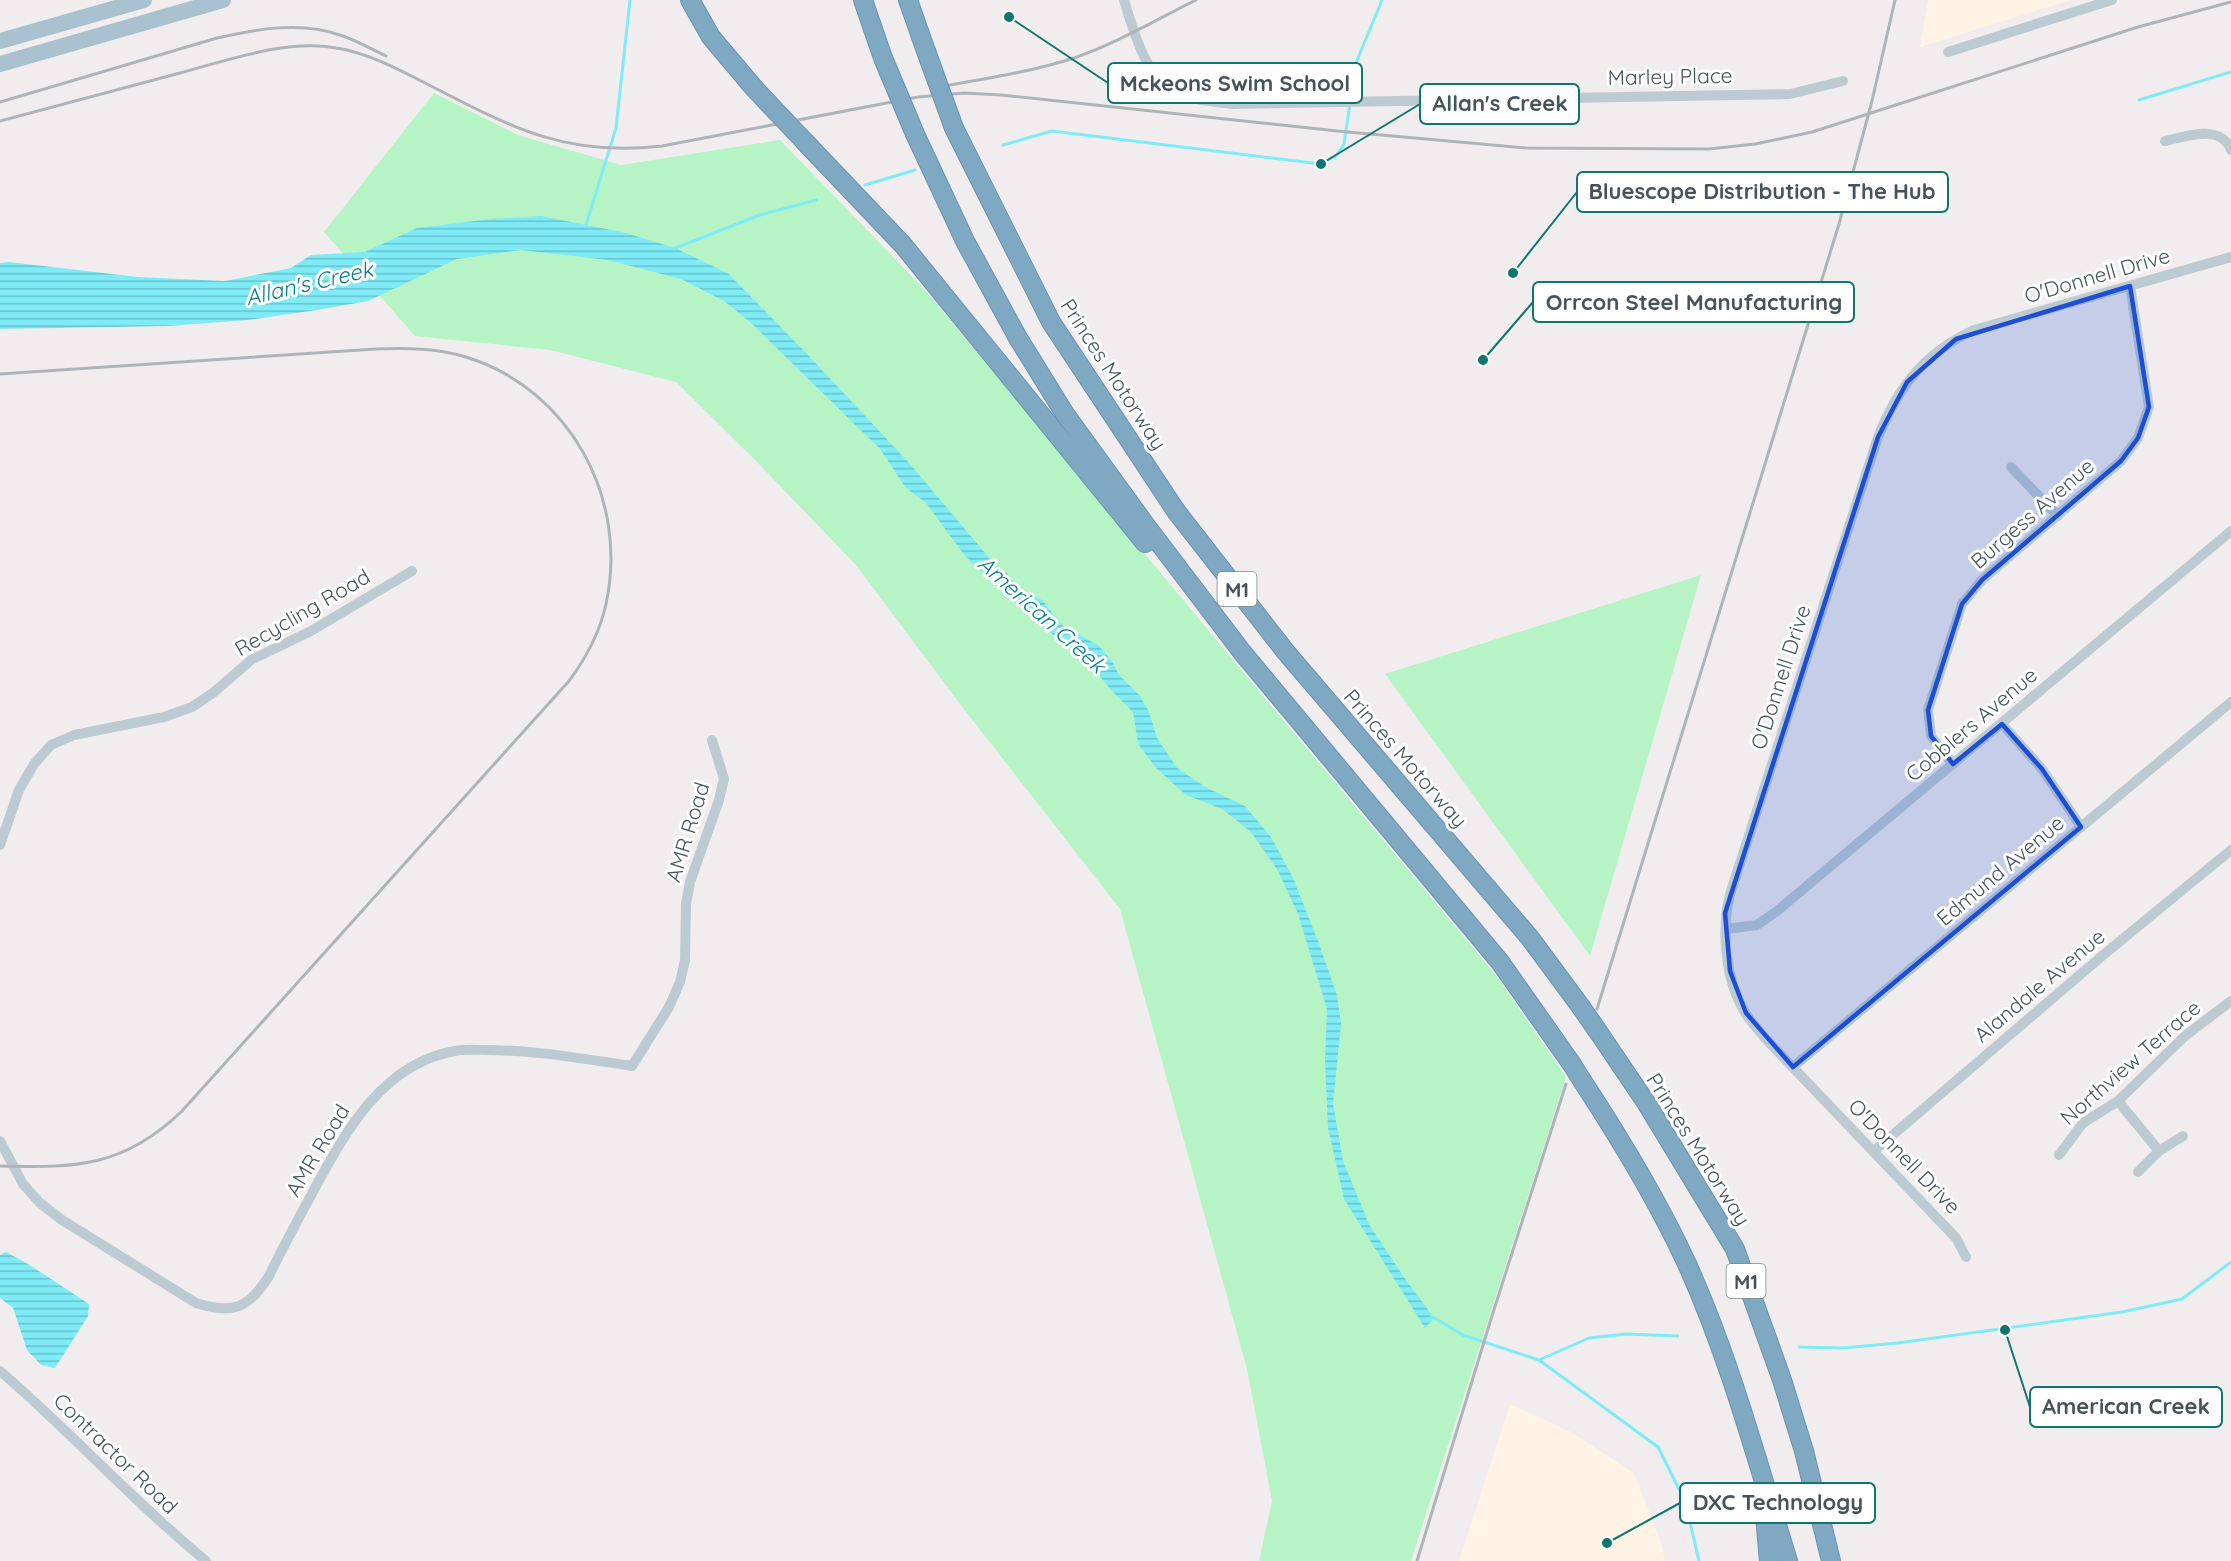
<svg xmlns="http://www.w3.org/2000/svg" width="2231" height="1561" font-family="Quicksand,sans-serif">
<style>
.commercial{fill:#fef3e4}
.green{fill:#b6f4c6}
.water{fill:url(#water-rules)}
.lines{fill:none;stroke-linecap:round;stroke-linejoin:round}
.stream{stroke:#7eebf6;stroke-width:3}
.motorway-casing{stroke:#6a93af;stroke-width:20}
.minor{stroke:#bccbd2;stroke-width:10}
.primary{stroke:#aac2d0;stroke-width:16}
.motorway{stroke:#7fa8c3;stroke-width:18}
.rail{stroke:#afb4b9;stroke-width:3}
.motorway-bridge-casing{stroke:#6a93af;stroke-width:20;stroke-linecap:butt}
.motorway-bridge{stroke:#7fa8c3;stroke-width:18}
.marked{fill:#1d4ed8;fill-opacity:0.2;stroke:#1d4ed8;stroke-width:4.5;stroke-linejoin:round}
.labels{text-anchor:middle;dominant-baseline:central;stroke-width:6;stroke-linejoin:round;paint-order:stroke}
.shield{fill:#fff;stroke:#7c878e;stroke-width:1.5}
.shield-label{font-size:20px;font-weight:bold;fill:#44545d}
.street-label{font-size:21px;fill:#44545d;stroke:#fff}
.water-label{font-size:22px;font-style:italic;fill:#047f8b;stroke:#fff}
.leader{fill:none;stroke:#0f766e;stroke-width:2}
.callout-dot{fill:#0f766e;stroke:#fff;stroke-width:2}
.callout{fill:#fff;stroke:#0f766e;stroke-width:2}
.callout-label{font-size:22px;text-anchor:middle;font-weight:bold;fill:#44545d}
</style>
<defs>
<pattern id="water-rules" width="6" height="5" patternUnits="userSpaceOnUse" patternTransform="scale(1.5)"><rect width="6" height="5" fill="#7eebf6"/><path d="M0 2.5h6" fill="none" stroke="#69c1ca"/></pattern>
</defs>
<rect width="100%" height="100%" fill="#f1edee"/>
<g class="commercial">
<polygon points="1928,0 2071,0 1920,47"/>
<polygon points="1510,1404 1569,1431 1634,1473 1661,1542 1665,1561 1459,1561"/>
</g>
<g class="green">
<polygon points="434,93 518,135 621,165 780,140 925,290 1498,978 1566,1077 1411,1561 1259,1561 1272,1501 1247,1369 1120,909 960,704 856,565 755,460 676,382 550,350 415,336 324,232"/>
<polygon points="1701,575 1590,956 1385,674"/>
</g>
<g class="water">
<polygon points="541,216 626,233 675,248 729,274 808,355 910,464 996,566 1008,574 1021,591 1042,600 1064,627 1098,645 1112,661 1119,675 1140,696 1149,712 1157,738 1177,768 1207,788 1245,806 1271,837 1293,878 1318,941 1337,995 1341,1024 1333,1104 1343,1161 1369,1224 1403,1276 1434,1318 1425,1328 1344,1199 1328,1128 1325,1061 1327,1009 1298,914 1277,869 1251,832 1222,809 1186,795 1156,768 1138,744 1133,712 1111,690 1082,654 1056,637 1021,608 966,557 926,503 906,488 880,449 751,323 724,301 681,279 608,260 521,250 457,259 368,301 317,310 248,320 169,326 0,329 0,263 9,262 138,277 225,281 291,268 311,255 365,252 417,228 491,219"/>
<polygon points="6,1252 28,1264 89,1304 88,1316 55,1368 41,1365 27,1350 13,1308 0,1298 0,1255"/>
</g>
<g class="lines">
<g class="stream">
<polyline points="2139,100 2231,72"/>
<polyline points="1003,145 1052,131 1321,164 1337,155 1344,144 1356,63 1382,0"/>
<polyline points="865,185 915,170"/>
<polyline points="586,225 616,128 630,0"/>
<polyline points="673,249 760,215 816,200"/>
<polyline points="1431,1316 1463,1335 1539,1360 1589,1338 1626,1334 1678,1336"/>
<polyline points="1799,1347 1842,1348 1898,1343 2122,1312 2182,1299 2231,1262"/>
<polyline points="1539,1360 1658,1447 1685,1501 1699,1561"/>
</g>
<defs>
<g id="motorway">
<polyline points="690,0 711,37 754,88"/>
<polyline points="863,0 883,58"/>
<polyline points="908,0 926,51"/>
<polyline points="954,128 1051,322 1176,511 1285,651 1530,938 1581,1007"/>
<polyline points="915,134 965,241 1018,338 1065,414 1147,527 1242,652 1500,962 1571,1063"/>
<polyline points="806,143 903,245 1145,543"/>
<polyline points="1597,1030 1647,1104 1735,1249 1782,1380 1804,1451 1831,1561"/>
<path d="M1583,1082C1621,1140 1658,1201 1687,1264C1730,1359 1757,1461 1788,1561"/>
<polyline points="1765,1517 1769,1561"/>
</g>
</defs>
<use href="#motorway" class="motorway-casing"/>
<g class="minor">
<path d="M1124,0C1133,30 1147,81 1177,94C1193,101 1215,101 1232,104L1790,94L1843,81"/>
<polyline points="1948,52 2112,0"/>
<path d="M2165,141C2185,137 2221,123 2231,150"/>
<polyline points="2011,467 2058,516"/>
<polyline points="2002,724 2042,769 2081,827"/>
<polyline points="1953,764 1931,736 1928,710 1962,604 1982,580 2121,461 2138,438 2149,407 2130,286"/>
<polyline points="0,845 19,790 34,764 51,745 74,735 164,717 192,707 213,693 251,660 311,631 412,571"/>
<polyline points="1726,929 1757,925 1777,911 2231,531"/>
<polyline points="1793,1067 2231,702"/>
<polyline points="2118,1101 2159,1151 2138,1172"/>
<path d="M0,1141L23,1184L40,1203L62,1220L196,1303C233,1315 249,1308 269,1276C284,1245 300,1216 316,1186C347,1129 384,1063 455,1051C465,1049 476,1050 487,1050C536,1050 583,1059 632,1066L669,1007L680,982L685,960L686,904L690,882L719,800L724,779L712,740"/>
<polyline points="1874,1151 2102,956 2231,850"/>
<polyline points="2159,1151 2183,1136"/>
<polyline points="2059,1155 2083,1123 2118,1101 2185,1036 2231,1001"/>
<path d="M1966,1257L1956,1238L1764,1037C1758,1029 1751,1022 1746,1014C1725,981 1721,931 1730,894L1878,437C1898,387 1924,353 1974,330L2231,257"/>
<path d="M0,1371C71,1432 134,1502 206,1561"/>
</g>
<g class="primary">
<polyline points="0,41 144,0"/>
<polyline points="0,64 223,0"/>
</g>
<use href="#motorway" class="motorway"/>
<g class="rail">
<path d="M938,87C983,79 1031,72 1074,58C1117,43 1156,20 1196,0"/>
<path d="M0,102L217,38C256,29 301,21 340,35C356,40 371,49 386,56"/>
<path d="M0,121C60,105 120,89 180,73C228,60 287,39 336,48C370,53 403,72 433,87C514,129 568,157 662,146L918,97L964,93L1001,95L1337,131L1526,148L1709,149L1755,144L1812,132L2138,27L2231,2"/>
<path d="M0,374L376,349C407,348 436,348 466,357C570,389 629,499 606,604C600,632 586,658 569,681L182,1111C124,1167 77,1168 0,1166"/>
<polyline points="1597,1009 1839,224 1872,101 1895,0"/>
<polyline points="1417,1561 1491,1319 1566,1084"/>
</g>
<defs>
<g id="motorway-bridge">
<polyline points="926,51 954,128"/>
<polyline points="883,58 915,134"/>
<polyline points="754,88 806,143"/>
<polyline points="1581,1007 1597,1030"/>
<polyline points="1571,1063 1583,1082"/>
</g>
</defs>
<use href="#motorway-bridge" class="motorway-bridge-casing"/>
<use href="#motorway-bridge" class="motorway-bridge"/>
</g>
<path class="marked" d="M2130,286L2149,407L2138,438L2121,461L1982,580L1962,604L1928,710L1931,736L1953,764L2002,724L2042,769L2081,827L1793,1067L1746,1013L1730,971L1725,913L1878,437L1907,382L1956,339Z"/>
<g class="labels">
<g class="shield">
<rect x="1217.5" y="572" width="39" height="34" rx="4.5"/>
<rect x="1726.5" y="1264" width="39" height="34" rx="4.5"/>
</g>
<g class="shield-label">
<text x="1237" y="589">M1</text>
<text x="1746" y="1281">M1</text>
</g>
<g class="street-label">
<text transform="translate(1670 76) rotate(-1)">Marley Place</text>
<text transform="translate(2097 275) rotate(-16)">O'Donnell Drive</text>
<text transform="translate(1114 374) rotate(57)">Princes Motorway</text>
<text transform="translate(2032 513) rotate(-41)">Burgess Avenue</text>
<text transform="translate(302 612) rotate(-30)">Recycling Road</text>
<text transform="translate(1780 677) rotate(-72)">O'Donnell Drive</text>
<text transform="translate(1971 724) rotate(-40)">Cobblers Avenue</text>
<text transform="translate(1406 758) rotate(49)">Princes Motorway</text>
<text transform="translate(687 832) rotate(-73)">AMR Road</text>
<text transform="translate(2000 870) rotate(-40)">Edmund Avenue</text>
<text transform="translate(2039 985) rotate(-40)">Alandale Avenue</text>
<text transform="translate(2130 1062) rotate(-41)">Northview Terrace</text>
<text transform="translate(1699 1149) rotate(58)">Princes Motorway</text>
<text transform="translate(317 1150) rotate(-59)">AMR Road</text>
<text transform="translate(1905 1156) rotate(46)">O'Donnell Drive</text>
<text transform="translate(116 1453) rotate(44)">Contractor Road</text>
</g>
<g class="water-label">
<text transform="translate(309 283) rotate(-13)">Allan's Creek</text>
<text transform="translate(1042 614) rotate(42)">American Creek</text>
</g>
</g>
<path class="leader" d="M1009 17L1108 83M1321 164L1420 104M1513 273L1577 192M1483 360L1533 302M2005 1330L2030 1407M1607 1543L1680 1503"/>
<g class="callout-dot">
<circle cx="1009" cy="17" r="6"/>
<circle cx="1321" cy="164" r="6"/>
<circle cx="1513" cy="273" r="6"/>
<circle cx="1483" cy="360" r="6"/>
<circle cx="2005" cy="1330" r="6"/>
<circle cx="1607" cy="1543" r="6"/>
</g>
<g class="callout">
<rect x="1108" y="63" width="254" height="40" rx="6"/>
<rect x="1420" y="84" width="159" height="40" rx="6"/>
<rect x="1577" y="172" width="371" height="40" rx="6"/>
<rect x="1533" y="282" width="321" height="40" rx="6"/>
<rect x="2030" y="1387" width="192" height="40" rx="6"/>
<rect x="1680" y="1483" width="195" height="40" rx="6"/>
</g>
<g class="callout-label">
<text x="1235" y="91">Mckeons Swim School</text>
<text x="1500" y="111">Allan's Creek</text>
<text x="1762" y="199">Bluescope Distribution - The Hub</text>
<text x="1694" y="310">Orrcon Steel Manufacturing</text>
<text x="2126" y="1414">American Creek</text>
<text x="1778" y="1510">DXC Technology</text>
</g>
</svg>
